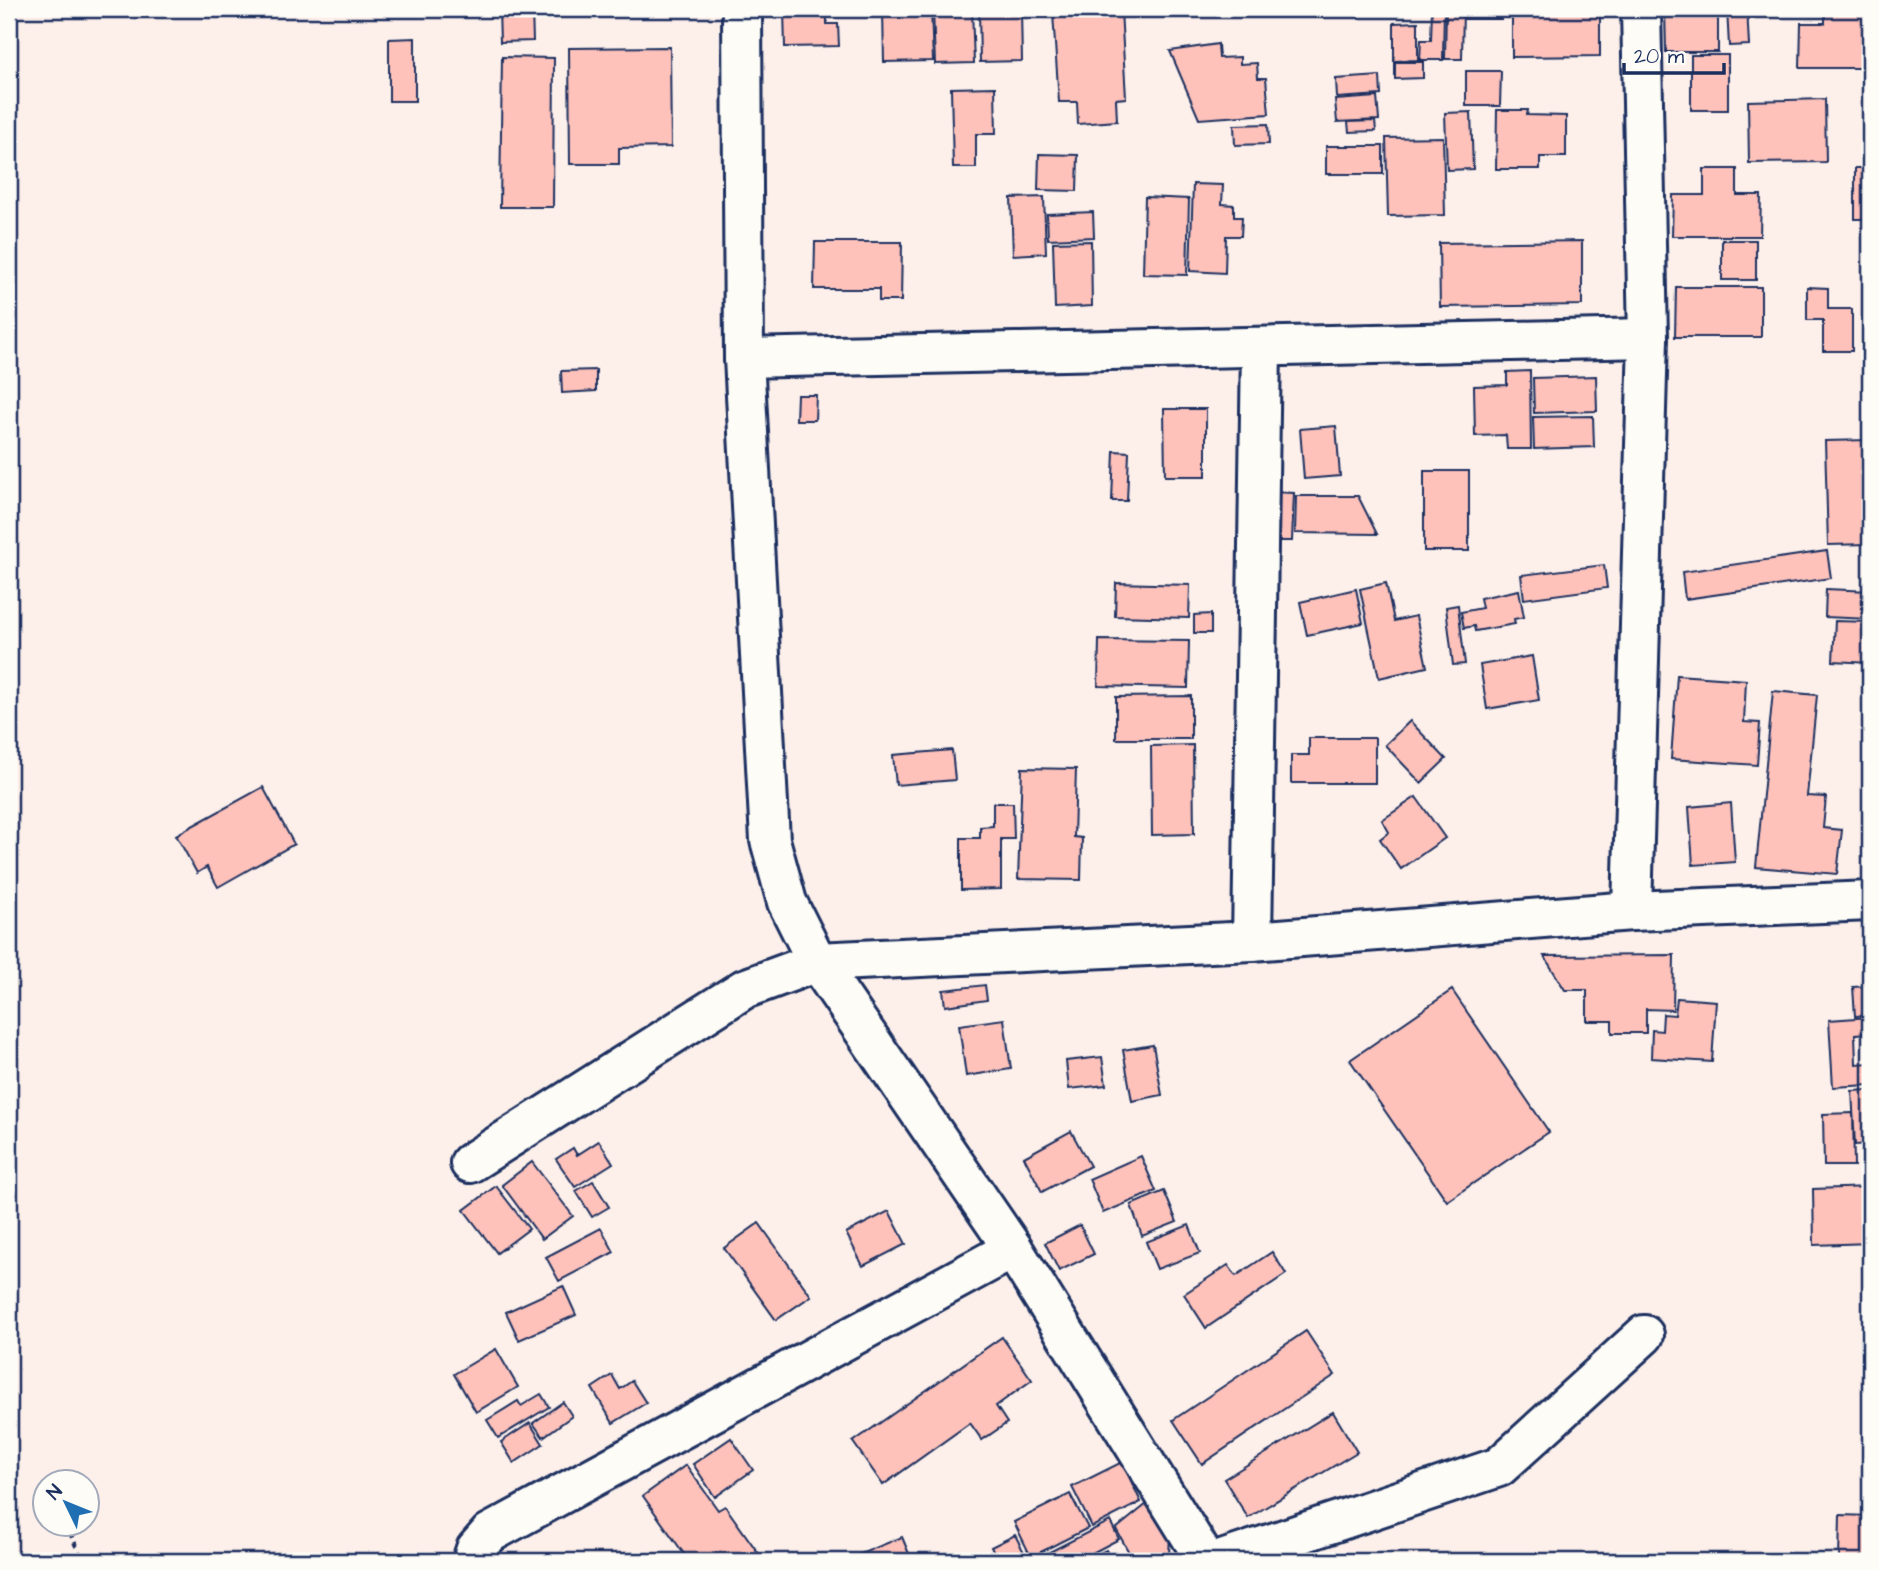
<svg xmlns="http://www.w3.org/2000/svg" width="1879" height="1570" font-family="'Architects Daughter',sans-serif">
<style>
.building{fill:#fec2ba;stroke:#1b2f5e;stroke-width:2}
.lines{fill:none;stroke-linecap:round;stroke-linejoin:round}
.minor-casing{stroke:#1b2f5e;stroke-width:44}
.path{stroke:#1b2f5e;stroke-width:4.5;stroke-dasharray:5 5;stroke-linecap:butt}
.minor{stroke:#fdfcf7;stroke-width:38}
</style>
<rect width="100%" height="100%" fill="#fdf0eb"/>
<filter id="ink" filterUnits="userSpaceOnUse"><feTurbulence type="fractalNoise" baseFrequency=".0143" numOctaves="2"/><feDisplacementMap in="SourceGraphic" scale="14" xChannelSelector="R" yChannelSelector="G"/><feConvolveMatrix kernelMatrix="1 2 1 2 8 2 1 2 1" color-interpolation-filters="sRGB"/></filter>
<g filter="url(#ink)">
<g class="building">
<polygon points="499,9 532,9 533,41 500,42"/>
<polygon points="801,9 827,9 827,24 838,24 839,46 785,47 784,10"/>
<polygon points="883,9 931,9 933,61 884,62"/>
<polygon points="933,9 972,9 974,63 935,64"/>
<polygon points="979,9 1021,9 1022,61 980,62"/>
<polygon points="1432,9 1444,9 1443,60 1420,60 1421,40 1431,40"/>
<polygon points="1446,9 1463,9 1462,59 1445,59"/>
<polygon points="1466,9 1501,9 1501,19 1465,19"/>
<polygon points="1512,9 1600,9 1600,56 1512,57"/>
<polygon points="1665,9 1718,9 1718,52 1666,52"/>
<polygon points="1727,9 1747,9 1749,45 1729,46"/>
<polygon points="1825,9 1870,9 1870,68 1800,68 1801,23 1825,23"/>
<polygon points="1121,10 1126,98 1116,99 1117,121 1078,124 1077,102 1059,102 1053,14"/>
<polygon points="1418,22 1418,60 1394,61 1394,23"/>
<polygon points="415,38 415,101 389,101 389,39"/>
<polygon points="1218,44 1219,58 1240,57 1240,64 1257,63 1258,78 1266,78 1269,114 1199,119 1170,51"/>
<polygon points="670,47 671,147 619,148 619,164 570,164 569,48"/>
<rect x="1691" y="55" width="37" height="55"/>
<polygon points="502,57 554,58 553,207 500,207"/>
<polygon points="1395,62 1423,62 1423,78 1395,79"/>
<polygon points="1466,71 1501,71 1500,106 1466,106"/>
<polygon points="1380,76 1381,95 1337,98 1336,79"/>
<polygon points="995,87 996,134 976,134 976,168 953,168 951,88"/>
<polygon points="1377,97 1379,120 1337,122 1335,100"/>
<polygon points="1825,99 1826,162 1749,163 1748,101"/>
<polygon points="1497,110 1528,110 1527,115 1566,116 1566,157 1540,157 1540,169 1496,169"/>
<polygon points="1471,112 1473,169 1447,170 1445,113"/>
<polygon points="1375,121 1376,131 1349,132 1348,122"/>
<polygon points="1268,124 1269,144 1235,145 1234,125"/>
<polygon points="1443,137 1445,215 1388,216 1386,138"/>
<rect x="1326" y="146" width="57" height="28"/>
<polygon points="1039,154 1078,155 1077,191 1038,190"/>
<rect x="1855" y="168" width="15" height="51"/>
<polygon points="1704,169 1737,169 1737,195 1761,195 1760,236 1672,236 1673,195 1704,195"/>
<polygon points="1193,184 1223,185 1222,204 1234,205 1234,217 1242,217 1241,236 1226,236 1225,273 1190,271"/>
<polygon points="1044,197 1046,253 1013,255 1011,198"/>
<polygon points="1145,197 1189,199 1187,275 1143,274"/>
<polygon points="1093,212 1094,237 1048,239 1047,214"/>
<rect x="1722" y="240" width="34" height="40"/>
<polygon points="1091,241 1092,306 1055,308 1053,242"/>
<polygon points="1582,241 1582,305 1440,307 1439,243"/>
<polygon points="815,242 902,242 901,301 879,301 879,289 814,289"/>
<polygon points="1676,287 1761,287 1761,337 1675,337"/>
<polygon points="1807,287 1828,288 1828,309 1852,309 1852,351 1823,351 1823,320 1807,320"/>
<polygon points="596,370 596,391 562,393 561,371"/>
<polygon points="1530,371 1531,449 1507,449 1506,435 1475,436 1474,386 1507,385 1507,372"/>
<polygon points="1596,376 1597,411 1534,413 1533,378"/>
<polygon points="797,395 816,395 815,420 796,420"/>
<polygon points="1164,409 1206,409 1206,476 1165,476"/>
<polygon points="1593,416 1594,447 1534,449 1533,417"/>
<polygon points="1336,426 1340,476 1304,479 1300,429"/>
<polygon points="1870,440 1870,544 1828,545 1825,441"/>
<polygon points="1114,451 1129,452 1127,501 1112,501"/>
<rect x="1424" y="471" width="45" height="80"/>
<polygon points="1273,492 1294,493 1292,541 1272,541"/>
<polygon points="1296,496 1358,496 1377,534 1295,533"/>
<polygon points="1827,551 1831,578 1685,599 1682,572"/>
<polygon points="1604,565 1607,588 1524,599 1521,575"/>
<polygon points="1116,583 1190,585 1189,618 1115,616"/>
<polygon points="1386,583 1394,621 1416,616 1427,667 1379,678 1360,589"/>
<polygon points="1356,589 1363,623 1307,635 1300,602"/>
<polygon points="1826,589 1870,591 1870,619 1825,617"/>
<polygon points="1519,590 1524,617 1514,619 1515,624 1475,631 1474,626 1464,628 1461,612 1482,608 1480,598"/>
<polygon points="1458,605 1465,664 1453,665 1446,607"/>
<polygon points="1211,614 1211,633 1194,633 1194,615"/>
<polygon points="1835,621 1870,622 1870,663 1833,661"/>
<polygon points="1099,640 1189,641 1188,688 1098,686"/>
<polygon points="1532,656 1539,700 1487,709 1480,665"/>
<polygon points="1677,675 1746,680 1744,722 1760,723 1757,765 1671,759"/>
<polygon points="1773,691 1817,695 1807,796 1826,797 1823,828 1842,830 1837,874 1756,867"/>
<polygon points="1191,696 1191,739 1116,739 1116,697"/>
<polygon points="1410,721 1446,759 1421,783 1385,745"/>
<polygon points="1309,738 1375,738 1375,783 1291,783 1291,755 1309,755"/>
<polygon points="1193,745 1194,834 1152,835 1151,746"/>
<polygon points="952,750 955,780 896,785 893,755"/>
<polygon points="1022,768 1076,769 1074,837 1082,838 1081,880 1018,879"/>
<polygon points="263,787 294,844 218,887 207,867 197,873 176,835"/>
<polygon points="1416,797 1445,838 1401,869 1380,839 1389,832 1382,820"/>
<polygon points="993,803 1013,803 1014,839 1001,839 1001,889 961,890 961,838 980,838 980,827 993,826"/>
<polygon points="1731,803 1735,862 1693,865 1689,807"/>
<polygon points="1674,955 1673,1010 1646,1009 1646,1033 1612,1033 1612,1021 1587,1021 1587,990 1565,990 1544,956"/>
<polygon points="985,985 987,1000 945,1006 943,990"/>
<polygon points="1870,986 1870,1015 1855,1016 1853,987"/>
<polygon points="1452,990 1549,1132 1447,1201 1350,1060"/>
<polygon points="1677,998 1716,1001 1712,1062 1651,1058 1652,1030 1662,1031 1663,1014 1675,1015"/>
<polygon points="1870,1017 1870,1033 1855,1034 1856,1064 1870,1063 1870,1085 1833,1087 1829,1020"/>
<polygon points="1004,1019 1011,1069 966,1076 959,1025"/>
<polygon points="1153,1045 1162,1095 1132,1101 1123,1050"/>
<polygon points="1102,1057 1106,1085 1069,1089 1066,1061"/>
<polygon points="1870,1090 1870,1144 1855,1145 1852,1091"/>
<polygon points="1853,1113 1854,1166 1824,1166 1823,1114"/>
<polygon points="1071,1131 1090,1166 1042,1192 1024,1157"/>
<polygon points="599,1141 613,1163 575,1187 556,1159 573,1148 577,1155"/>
<polygon points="1141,1156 1156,1191 1103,1213 1089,1179"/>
<polygon points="532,1162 573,1216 542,1239 502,1185"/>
<polygon points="593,1181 609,1207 592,1217 576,1191"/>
<polygon points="496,1186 529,1229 497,1253 464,1210"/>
<polygon points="1870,1187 1870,1243 1814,1245 1813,1189"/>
<polygon points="1164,1191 1177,1222 1142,1236 1131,1205"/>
<polygon points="889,1211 906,1244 863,1266 846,1233"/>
<polygon points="759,1223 811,1296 776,1320 724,1248"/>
<polygon points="1080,1225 1094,1254 1059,1271 1045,1243"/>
<polygon points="1189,1225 1200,1253 1157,1269 1146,1242"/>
<polygon points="601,1228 614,1252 559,1281 546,1257"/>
<polygon points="1272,1252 1286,1274 1206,1328 1184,1294 1228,1265 1236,1276"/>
<polygon points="563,1286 576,1315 519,1340 506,1312"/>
<polygon points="1306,1331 1335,1375 1202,1464 1173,1420"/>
<polygon points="1002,1337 1032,1380 996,1406 1007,1423 982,1440 970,1423 883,1485 853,1442"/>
<polygon points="496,1349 518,1387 476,1412 454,1374"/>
<polygon points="612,1375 620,1389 632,1381 646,1403 613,1423 592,1388"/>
<polygon points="541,1394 549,1407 498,1438 487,1420 518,1401 521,1406"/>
<polygon points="563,1402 572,1416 543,1437 533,1423"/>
<polygon points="1333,1412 1357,1452 1248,1518 1224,1479"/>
<polygon points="530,1423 543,1444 514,1463 501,1442"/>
<polygon points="731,1438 753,1470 715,1497 693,1464"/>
<polygon points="1122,1462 1141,1502 1092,1527 1072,1487"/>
<polygon points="686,1465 718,1510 725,1506 764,1561 689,1561 643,1496"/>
<polygon points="1070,1494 1088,1528 1031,1557 1014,1522"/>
<polygon points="1153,1499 1170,1534 1169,1556 1158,1561 1126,1561 1131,1556 1116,1529"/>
<polygon points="1840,1515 1870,1516 1870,1561 1839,1561"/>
<polygon points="1110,1521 1119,1539 1077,1561 1032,1561"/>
<polygon points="1015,1535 1028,1560 998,1561 991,1547"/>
<polygon points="902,1537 912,1561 861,1561 858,1555"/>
<polygon points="1106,1550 1111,1561 1083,1561"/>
</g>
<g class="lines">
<defs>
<g id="minor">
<polyline points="742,9 744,358 770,840 787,902 817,962 1013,1249 1206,1561"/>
<polyline points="744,358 1648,338"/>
<polyline points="1632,911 1648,338 1641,9"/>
<polyline points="1252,941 1261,347"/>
<polyline points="470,1163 744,989 817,962 1252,941 1632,911 1870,901"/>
<polyline points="472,1561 476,1549 490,1533 1013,1249"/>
<polyline points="1219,1561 1499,1467 1644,1335"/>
</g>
</defs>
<use href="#minor" class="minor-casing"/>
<polyline class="path" points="66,1524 83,1561"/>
<use href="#minor" class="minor"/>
</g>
</g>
<rect width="1879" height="1570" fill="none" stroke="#fdfcf7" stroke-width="35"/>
<rect x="18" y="18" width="1844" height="1535" fill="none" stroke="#1b2f5e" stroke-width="2.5" filter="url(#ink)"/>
<g transform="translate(66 1503) rotate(313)"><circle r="33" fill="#fdfcf7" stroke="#a3aaba" stroke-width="2"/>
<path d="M0-5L12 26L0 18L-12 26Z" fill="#1f6fb2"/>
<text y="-10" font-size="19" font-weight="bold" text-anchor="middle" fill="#1b2f5e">N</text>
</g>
<path d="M1624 63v10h100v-10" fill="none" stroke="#1b2f5e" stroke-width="3.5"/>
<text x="1634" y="63" font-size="21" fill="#1b2f5e" stroke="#fdfcf7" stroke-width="5" paint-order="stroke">20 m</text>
</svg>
